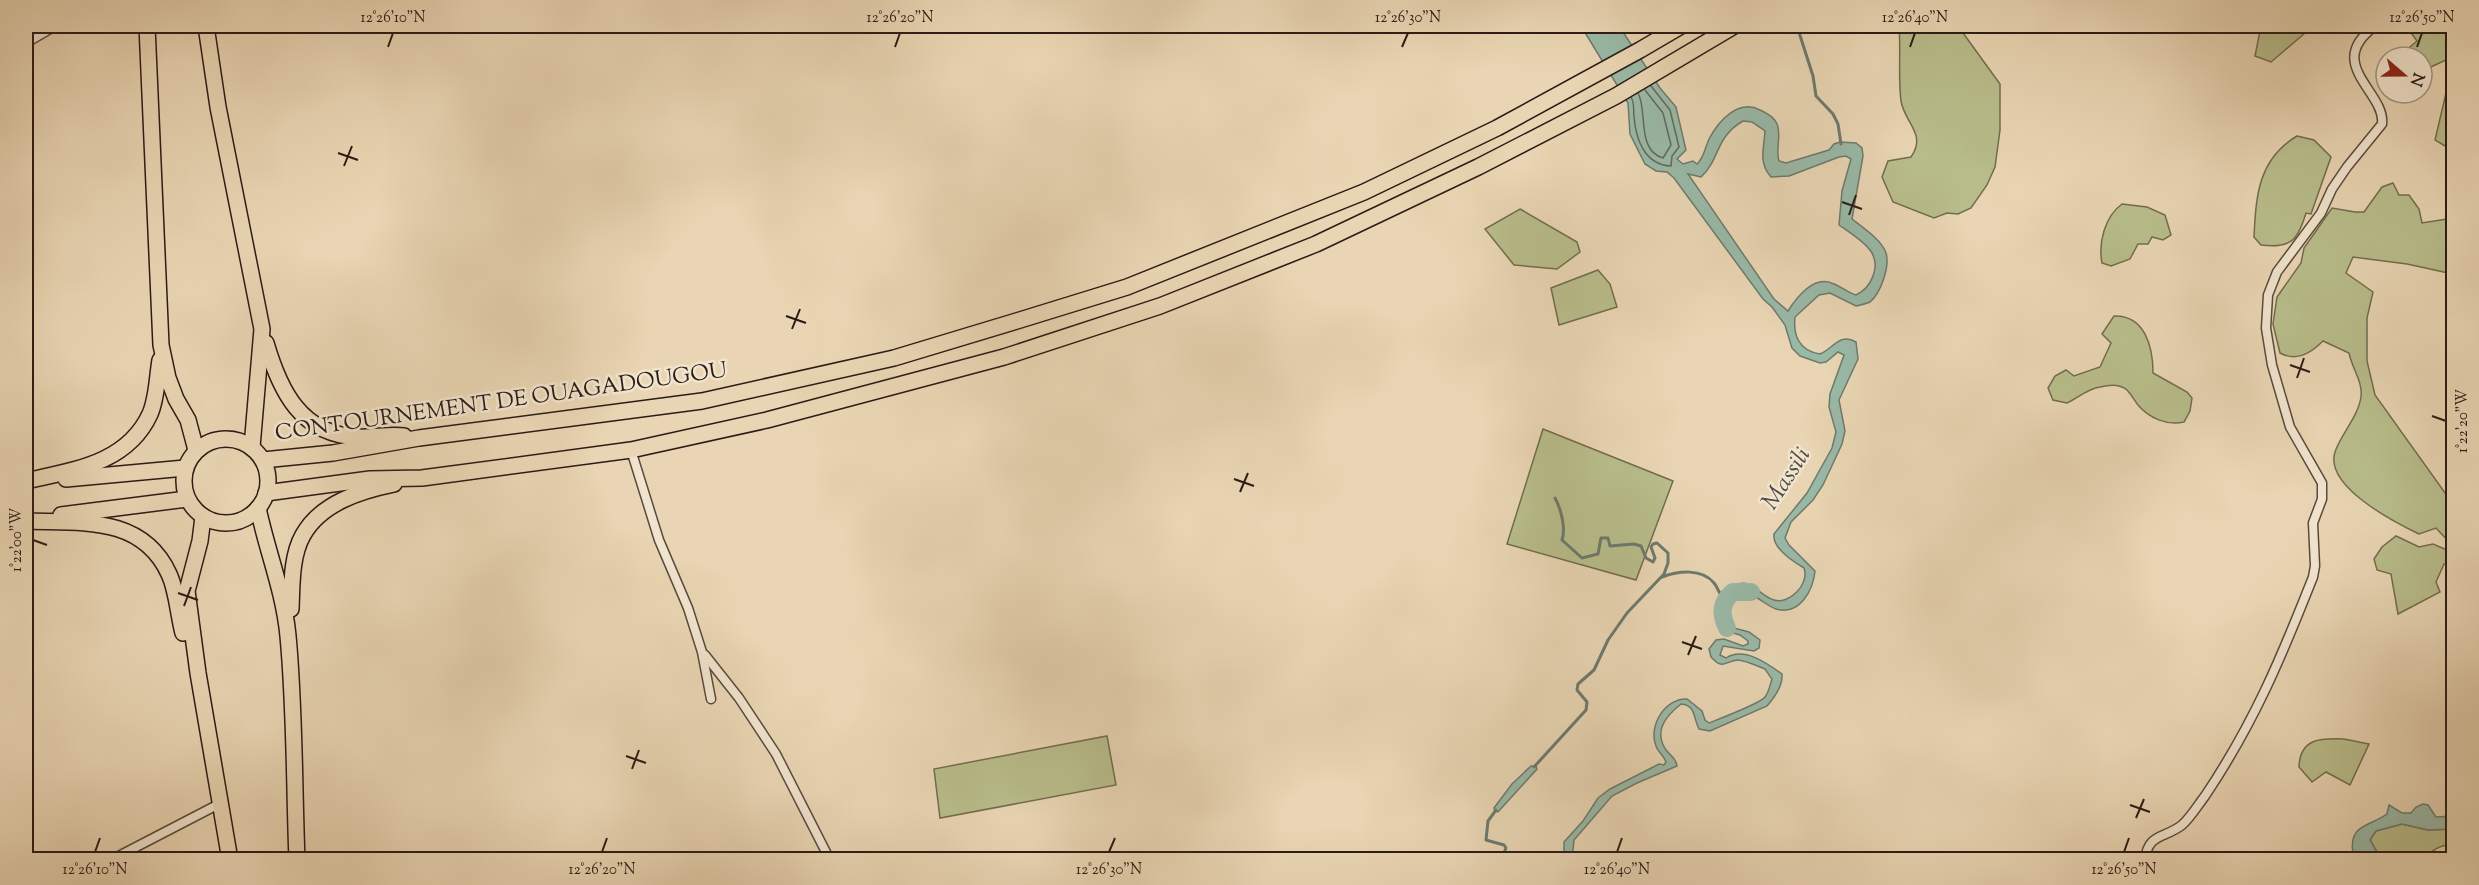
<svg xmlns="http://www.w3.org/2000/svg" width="2479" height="885" font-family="'Sorts Mill Goudy',serif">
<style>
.green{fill:#b8bd8b;stroke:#726c50;stroke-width:1.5}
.water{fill:#99b9a7;stroke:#6d7a6d;stroke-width:1.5;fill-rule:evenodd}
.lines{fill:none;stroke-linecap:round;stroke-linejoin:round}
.shore{stroke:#626a5e;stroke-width:1.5}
.stream{stroke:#6d7a6d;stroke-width:3}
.river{stroke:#99b9a7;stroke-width:18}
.street-casing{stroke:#5a4a3d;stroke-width:11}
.highway-casing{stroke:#2b1b16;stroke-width:18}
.street{stroke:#f1e4ce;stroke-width:8}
.highway{stroke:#e9d5b3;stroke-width:15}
.ticks{fill:none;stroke:#2b1b16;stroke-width:2}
.labels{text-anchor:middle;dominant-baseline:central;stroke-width:5;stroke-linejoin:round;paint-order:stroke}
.street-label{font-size:22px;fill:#2b1b16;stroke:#f1e4ce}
.water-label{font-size:24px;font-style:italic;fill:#4c4a42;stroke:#f1e4ce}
.neatline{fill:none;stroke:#2b1b16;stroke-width:2}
.ticks-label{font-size:15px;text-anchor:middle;fill:#2b1b16}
</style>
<rect width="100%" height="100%" fill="#e9d5b3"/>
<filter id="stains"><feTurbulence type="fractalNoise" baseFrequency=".00333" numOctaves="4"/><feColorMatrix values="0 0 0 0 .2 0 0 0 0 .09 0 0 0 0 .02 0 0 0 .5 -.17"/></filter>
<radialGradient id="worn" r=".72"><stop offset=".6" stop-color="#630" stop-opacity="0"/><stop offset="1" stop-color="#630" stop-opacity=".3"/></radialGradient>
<g class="green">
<path d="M1899,26H1958L2000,84V130L1995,167L1987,185L1971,208L1958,214L1947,213L1934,218L1893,202L1882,177L1888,161L1911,157C1927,134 1905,124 1901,101C1898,77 1901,50 1899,26Z"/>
<polygon points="2261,26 2311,26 2311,28 2271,62 2255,56"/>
<polygon points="2406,26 2453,26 2453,146 2445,146 2435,140 2451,72 2448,59 2422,71 2422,57 2398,57 2417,41"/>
<path d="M2297,136L2314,140L2331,157L2311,214L2306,213C2298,240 2291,249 2261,245L2254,237C2256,196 2258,159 2297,136Z"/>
<path d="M2393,183L2399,195H2409L2419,209L2422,223L2454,218L2453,274L2407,264L2353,257L2346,273L2373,292L2367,318V361L2375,395L2453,504V565L2444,564L2436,582L2440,592L2398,614L2391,574L2377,570L2374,559L2382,547L2396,536L2419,547L2433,544L2447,550L2450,543L2436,528L2419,534C2394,522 2324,486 2335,452C2341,434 2358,417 2361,397C2363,382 2352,368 2349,353L2323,341C2311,353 2297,362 2280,353L2273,324L2277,297L2301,263L2304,248L2332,208L2355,212H2364L2382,187Z"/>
<path d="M2122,204L2147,207L2165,215L2171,235L2163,240L2152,237L2148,244H2138L2130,259L2111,266L2102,263C2098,243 2105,216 2122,204Z"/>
<polygon points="1520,209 1577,242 1580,252 1557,269 1514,265 1485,229"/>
<polygon points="1598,270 1610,284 1617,307 1559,325 1551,288"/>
<path d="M2114,316C2145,315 2153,347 2153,373L2187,392L2192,398L2190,411L2184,422C2167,426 2149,418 2138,405C2134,400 2131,394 2127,390C2120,384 2108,385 2100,387C2087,389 2078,398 2067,403L2053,400L2048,388L2055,376L2066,370L2074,376L2100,367L2111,343L2102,334Z"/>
<polygon points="1543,429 1673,481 1636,580 1507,544"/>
<polygon points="1107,736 1116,785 940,818 934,769"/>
<path d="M2344,739L2369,744L2350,785L2326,772L2312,782L2299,767C2300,738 2321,738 2344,739Z"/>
<path d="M2402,824L2428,830L2453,829V844C2443,845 2431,849 2426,859H2381L2370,840L2376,831Z"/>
</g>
<g class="water">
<path d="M1581,26H1619L1660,88L1676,107L1686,150L1677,159L1683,164L1693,161L1697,164C1704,158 1705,148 1709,139C1718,122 1738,98 1760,110C1767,113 1774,117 1777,124C1782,136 1775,149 1779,161L1786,163L1829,150L1834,144L1840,142L1856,143L1862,148L1863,156L1852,219C1862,227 1882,240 1886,253C1890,266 1881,293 1870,302C1866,304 1860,305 1856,306L1830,293L1819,295L1795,317C1793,335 1799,351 1820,354C1833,349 1840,332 1856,342L1858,359L1839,400L1845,431L1842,444L1823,485L1813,500L1791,522L1785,538L1789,545L1815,571C1813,590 1800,616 1776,609C1767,606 1760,598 1751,595C1742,593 1735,599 1728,594V590C1749,572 1757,595 1774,600C1788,605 1810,585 1804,568C1792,561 1772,548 1774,534L1807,493L1832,448L1836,432L1829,407L1830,394L1844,355L1838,352L1826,362L1820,363L1800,356L1792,348L1785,325L1772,307L1763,299L1674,178L1667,172L1656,171L1645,164L1630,134L1628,103ZM1743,121L1752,122L1765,131C1764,149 1758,162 1771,177L1789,176L1839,157L1846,156L1851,159L1842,191L1839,225C1849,232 1862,240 1870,250C1882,266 1871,288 1856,295C1848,293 1842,287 1834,284C1814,274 1797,297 1788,311L1774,299L1688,174L1701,177C1720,160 1715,137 1743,121Z"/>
<path d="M1722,604L1728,607L1730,627L1749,632L1760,640L1759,648L1754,651L1723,646L1720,655L1726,658C1744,646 1768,664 1782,674C1783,685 1774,698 1767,706L1710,731L1699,729C1693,718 1696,705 1681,704C1666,716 1653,731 1666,750C1671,756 1676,758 1677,766L1637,783L1612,796L1574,840L1572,859H1564V842L1583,821L1598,798L1610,789L1659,764L1664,765L1666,762C1664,756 1658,752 1656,746C1648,726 1665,698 1687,699L1702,711L1705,720L1709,723C1719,719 1761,703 1765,697C1769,692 1770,685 1772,679L1765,669C1757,666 1745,660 1737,660C1724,662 1723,670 1711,657L1709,649L1716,640L1724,639L1743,646L1748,644V641L1740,635L1723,630C1719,621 1717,614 1722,604Z"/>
<polygon points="1531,766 1536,766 1537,769 1498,812 1495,811 1494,808 1512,784"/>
<path d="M2423,804L2428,805L2436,817L2453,816V829L2428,830L2402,824L2376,831L2370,840L2381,859H2360L2353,854C2348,824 2369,827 2387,814L2389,805L2402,813H2411L2416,807Z"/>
</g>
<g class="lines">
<g class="shore">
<path d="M1638,93C1648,111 1636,150 1663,158L1671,145L1663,113L1645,90"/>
<path d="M1631,97C1635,104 1633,109 1634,117C1636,140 1645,165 1671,166L1672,156L1679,147L1670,110L1651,86"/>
</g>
<g class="stream">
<polyline points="1797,26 1813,76 1816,96 1833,114 1838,124 1841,144"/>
<path d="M1662,577C1678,571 1702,568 1714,583C1719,589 1718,594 1725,599"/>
<path d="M1534,767L1586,710L1587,702L1577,690L1578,684L1594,670L1608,640L1627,613L1664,574L1668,563V553L1657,543L1653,544L1651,547L1655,558L1653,562L1646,558L1641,546L1634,544L1610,546L1608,538H1601L1598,554L1582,558L1562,540C1566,528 1561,509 1555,498"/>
<polyline points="1496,810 1488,821 1486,840 1504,845 1506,848 1501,860"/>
</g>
<path class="river" d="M1727,628C1720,614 1721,602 1733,592H1751"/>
<defs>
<g id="street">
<polyline points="26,43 55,26"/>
<polyline points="631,450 659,540 688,608 702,652 711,699"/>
<polyline points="705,655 739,698 776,754 830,860"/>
<polyline points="111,860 221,803"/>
<path d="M2145,860C2148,833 2164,839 2182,825C2191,817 2198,805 2205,796C2254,723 2281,658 2313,577L2315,566L2313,523L2322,499V483L2290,427L2272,365L2266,328L2268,295L2277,272L2321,213L2332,189L2347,167L2382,124C2386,92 2323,64 2375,26"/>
</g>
<g id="highway">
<polyline points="147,26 161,345 168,378 176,399 188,420 196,450"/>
<polyline points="206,26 218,107 262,329 252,447"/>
<path d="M266,343C280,391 301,435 358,437C374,438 388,434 404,436"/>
<circle cx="226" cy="481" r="42"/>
<polyline points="263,460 333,453 419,438 702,401 894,358 1020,320 1127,287 1364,192 1497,128 1640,50 1681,26"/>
<polyline points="66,479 185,468"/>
<path d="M26,481C73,470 127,464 150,414C157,398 157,378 160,360"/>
<polyline points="266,493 370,479 422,478 631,450 767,420 1004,357 1160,306 1316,244 1478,167 1616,96 1734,26"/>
<path d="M258,508C267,551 284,592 288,636C295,710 294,785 297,860"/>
<polyline points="61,515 187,499"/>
<polyline points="203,517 200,541 187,591 198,673 230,860"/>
<path d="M26,521C80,523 142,515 169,574C177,591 178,614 183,633"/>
<path d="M291,609C292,586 291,556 303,535C321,503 360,491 394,484"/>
</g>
</defs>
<use href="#street" class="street-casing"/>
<use href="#highway" class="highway-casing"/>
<use href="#street" class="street"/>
<use href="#highway" class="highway"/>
</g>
<path class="ticks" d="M388,47L393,33M895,47L900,33M1402,47L1408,33M1910,47L1915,33M2417,47L2422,33M338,153L358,160M344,166L352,146M1842,202L1862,209M1849,215L1856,195M786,316L806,323M792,329L800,309M2290,365L2310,372M2297,378L2304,358M2432,416L2446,421M1234,479L1254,486M1240,492L1248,473M33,540L47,545M178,593L198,600M184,606L191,587M1682,642L1702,649M1688,655L1696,636M626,756L646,763M632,769L639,750M2130,805L2150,812M2136,818L2144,799M95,852L100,838M602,852L607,838M1109,852L1115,838M1617,852L1622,838M2124,852L2129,838"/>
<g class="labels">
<g class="street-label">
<text transform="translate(501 403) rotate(-8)">CONTOURNEMENT DE OUAGADOUGOU</text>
</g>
<g class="water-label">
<text transform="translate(1787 479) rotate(-57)">Massili</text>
</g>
</g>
<rect width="2479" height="885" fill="none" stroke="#e9d5b3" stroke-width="66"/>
<g transform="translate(2404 75) rotate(110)"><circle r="28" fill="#f1e4ce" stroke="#a29484" stroke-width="1.5"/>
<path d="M0-4.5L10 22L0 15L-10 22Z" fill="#8f2418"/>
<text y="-9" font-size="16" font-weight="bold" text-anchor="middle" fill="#2b1b16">N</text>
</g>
<rect x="33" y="33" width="2413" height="819" class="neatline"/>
<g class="ticks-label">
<text x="393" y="22">12°26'10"N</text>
<text x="900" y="22">12°26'20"N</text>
<text x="1408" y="22">12°26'30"N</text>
<text x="1915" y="22">12°26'40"N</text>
<text x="2422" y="22">12°26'50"N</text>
<text transform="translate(2462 421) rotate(-90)" y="5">1°22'20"W</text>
<text transform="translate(16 540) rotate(-90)" y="5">1°22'00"W</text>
<text x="95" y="874">12°26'10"N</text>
<text x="602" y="874">12°26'20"N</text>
<text x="1109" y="874">12°26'30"N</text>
<text x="1617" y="874">12°26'40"N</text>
<text x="2124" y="874">12°26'50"N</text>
</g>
<rect width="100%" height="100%" filter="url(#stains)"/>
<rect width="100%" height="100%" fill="url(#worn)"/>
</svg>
